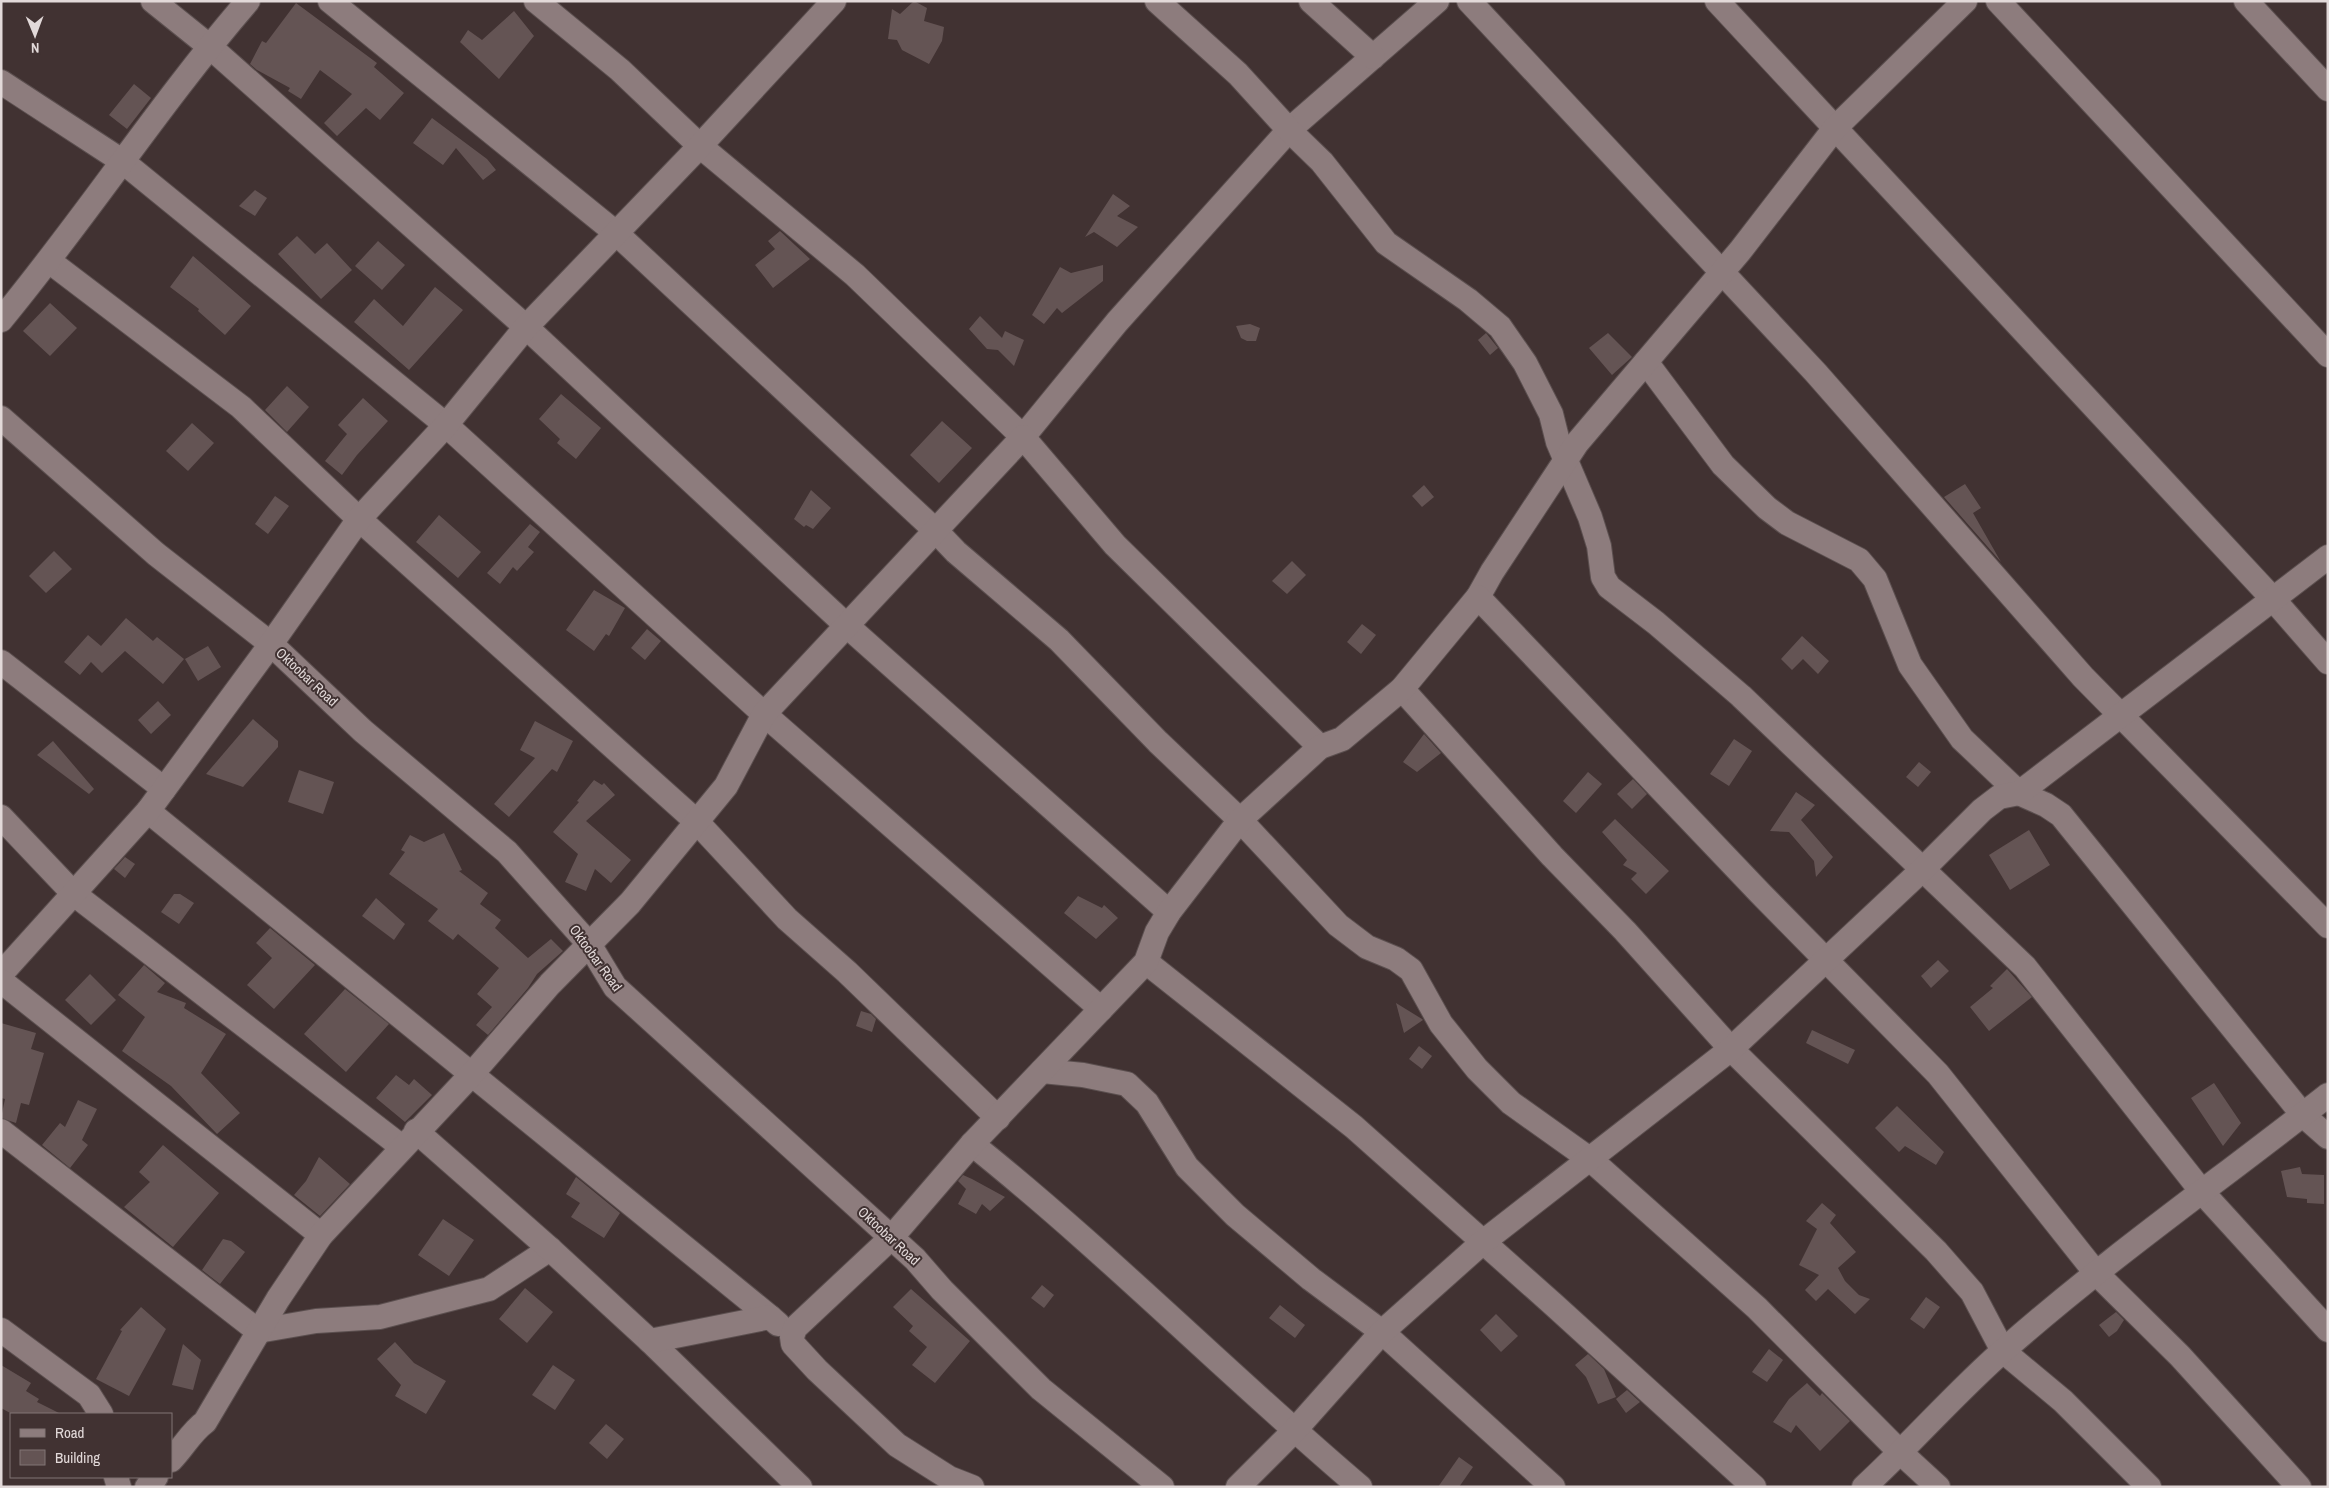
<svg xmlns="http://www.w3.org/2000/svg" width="2329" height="1488" font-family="'Archivo Narrow',sans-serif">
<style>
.building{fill:#645454}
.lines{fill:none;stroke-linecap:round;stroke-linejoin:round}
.minor-casing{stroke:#5b4f4f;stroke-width:26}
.minor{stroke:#8d7c7d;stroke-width:24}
.labels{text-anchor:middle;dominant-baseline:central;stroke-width:4;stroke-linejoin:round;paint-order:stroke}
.street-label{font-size:14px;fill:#e2d9d9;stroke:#413232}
</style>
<rect width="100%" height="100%" fill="#413232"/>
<g class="building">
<polygon points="914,1 927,8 924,21 944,27 942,41 929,64 902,50 897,40 888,39 892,9 900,14"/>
<polygon points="296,3 377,63 374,67 404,93 380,120 366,108 337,136 324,123 352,94 320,70 301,99 288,91 290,88 257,70 250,64 262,41 266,43"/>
<polygon points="514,11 534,36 499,79 460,42 468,30 482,40"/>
<polygon points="134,84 151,98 127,129 109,115"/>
<polygon points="432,118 487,159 496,170 483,180 456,148 443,165 413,143"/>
<polygon points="255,190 267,198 255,216 239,206"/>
<polygon points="1113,194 1130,206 1117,216 1138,227 1117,247 1094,232 1085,237"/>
<polygon points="780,231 810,259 773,288 755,265 775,249 768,241"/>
<polygon points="297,236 315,254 327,243 352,270 321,299 278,254"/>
<polygon points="378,241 405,265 382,290 355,266"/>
<polygon points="193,256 251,306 225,335 198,311 199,309 170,287"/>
<polygon points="1103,265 1103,281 1062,313 1057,308 1044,324 1032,315 1060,267 1071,273"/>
<polygon points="435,287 463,310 409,370 354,322 374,299 403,326"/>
<polygon points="50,303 77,328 50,356 23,331"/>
<polygon points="980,316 1002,338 1005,331 1024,340 1014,366 998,350 987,349 969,329"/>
<polygon points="1250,324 1260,328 1256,341 1247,341 1241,338 1236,326"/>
<polygon points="1486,333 1498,348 1490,355 1478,340"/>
<polygon points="1608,333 1632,357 1612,375 1589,348"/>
<polygon points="287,386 309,407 287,432 265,410"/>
<polygon points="561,394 601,428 576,459 557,443 560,439 539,419"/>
<polygon points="363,398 388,421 357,455 342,475 325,461 347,434 338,425"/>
<polygon points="942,421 972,448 939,483 910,455"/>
<polygon points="192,423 214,443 188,471 166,451"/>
<polygon points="1965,484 1981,508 1973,513 2001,562 1944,497"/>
<polygon points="1424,485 1434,497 1422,507 1412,496"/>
<polygon points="811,490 831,508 813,529 806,525 804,527 794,519"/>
<polygon points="275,496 289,506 268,534 255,524"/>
<polygon points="439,515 481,552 458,578 416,542"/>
<polygon points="530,524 540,532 528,547 534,552 517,571 513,567 500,584 487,573"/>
<polygon points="54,551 72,569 46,593 29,576"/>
<polygon points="1292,561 1306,575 1287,594 1272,581"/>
<polygon points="594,590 625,608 609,636 606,634 594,651 566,630"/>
<polygon points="126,618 153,641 157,637 184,659 163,684 125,651 102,673 91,662 80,675 64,662 88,635 101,646"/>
<polygon points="1362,624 1376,635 1361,654 1347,642"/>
<polygon points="647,629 661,641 645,660 631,648"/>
<polygon points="1802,636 1829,661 1818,674 1803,659 1792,670 1781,659"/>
<polygon points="208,646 221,667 198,681 185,659"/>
<polygon points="158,701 171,715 151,734 138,720"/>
<polygon points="253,719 278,741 278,747 243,787 206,774"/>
<polygon points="535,721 573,741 557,772 552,769 509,817 494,804 535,758 520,750"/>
<polygon points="1424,734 1441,753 1417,772 1403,762"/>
<polygon points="1734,739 1752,751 1729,786 1710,774"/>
<polygon points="53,741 94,789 89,794 37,755"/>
<polygon points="1919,762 1931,772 1918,787 1906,777"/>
<polygon points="299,770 334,782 323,814 288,802"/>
<polygon points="1588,772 1602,784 1576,813 1563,801"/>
<polygon points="1633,779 1647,794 1632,809 1617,794"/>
<polygon points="594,780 602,785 604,783 615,795 586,821 631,860 611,883 595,869 586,891 565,882 578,854 553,832 579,802 577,801"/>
<polygon points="1796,792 1815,805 1801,820 1833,857 1816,877 1814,861 1789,832 1770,831"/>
<polygon points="1615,819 1669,871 1646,894 1631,879 1637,873 1623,865 1627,860 1602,832"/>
<polygon points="2029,830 2050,865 2010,890 1989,855"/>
<polygon points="444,833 462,870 459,871 488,893 480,904 501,920 495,928 528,958 551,939 563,951 537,974 528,988 488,1035 476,1025 492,1007 477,994 499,968 458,934 453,940 428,921 438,909 389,874 405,852 401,850 410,835 424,842"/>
<polygon points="125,857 135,864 125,878 114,869"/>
<polygon points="174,894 180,894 194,903 179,924 161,912"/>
<polygon points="1078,896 1102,908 1104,905 1118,918 1096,939 1064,913"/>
<polygon points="376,898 405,924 394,940 362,916"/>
<polygon points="270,928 315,965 274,1009 247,985 272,958 256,943"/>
<polygon points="1938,960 1949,971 1931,988 1921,976"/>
<polygon points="144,965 165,983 157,992 186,1003 184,1008 226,1034 201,1073 240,1113 217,1134 171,1086 122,1051 145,1017 118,995"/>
<polygon points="2007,969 2032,997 1989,1031 1970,1007 1993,988 1990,986"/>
<polygon points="90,974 116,1000 91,1025 65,1000"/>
<polygon points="345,989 389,1024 346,1072 304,1034"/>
<polygon points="1396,1003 1422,1019 1423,1020 1404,1033"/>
<polygon points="861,1011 871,1014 876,1019 872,1032 856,1026"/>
<polygon points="1,1023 36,1033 31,1049 44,1053 29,1105 21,1103 16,1123 1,1118 5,1099 1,1098"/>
<polygon points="1812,1030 1855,1050 1848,1064 1806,1043"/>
<polygon points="1419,1046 1432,1056 1422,1069 1409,1059"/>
<polygon points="396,1075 409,1085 414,1079 432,1095 405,1122 376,1098"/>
<polygon points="2214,1083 2241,1123 2223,1146 2191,1098"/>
<polygon points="78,1100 97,1109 82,1140 88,1145 70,1168 42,1145 60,1123 65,1127"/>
<polygon points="1897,1106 1944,1152 1936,1165 1905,1146 1899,1152 1875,1128"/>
<polygon points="163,1145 219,1193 173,1247 124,1207 150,1182 139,1172"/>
<polygon points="319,1157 350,1184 320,1216 294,1195 306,1181"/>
<polygon points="2300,1167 2302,1174 2324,1175 2324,1204 2307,1203 2307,1199 2287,1197 2281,1171"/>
<polygon points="963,1175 972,1179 1005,1197 990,1211 982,1204 976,1214 958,1204 966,1189 958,1181"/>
<polygon points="576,1177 620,1213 604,1238 571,1217 580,1203 566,1194"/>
<polygon points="1822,1203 1836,1215 1830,1223 1856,1252 1838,1268 1845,1281 1859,1295 1870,1299 1855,1314 1828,1289 1816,1301 1805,1290 1819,1275 1799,1265 1817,1229 1806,1221"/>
<polygon points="443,1219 474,1240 449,1276 418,1255"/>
<polygon points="223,1239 231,1241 245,1252 220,1284 202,1270"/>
<polygon points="1042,1285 1054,1295 1044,1308 1031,1298"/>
<polygon points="525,1288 553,1312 527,1343 499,1319"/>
<polygon points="911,1289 970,1341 935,1383 912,1365 927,1347 909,1331 913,1326 893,1307"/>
<polygon points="1926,1297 1940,1307 1924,1329 1910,1319"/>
<polygon points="1280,1305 1305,1325 1295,1338 1269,1318"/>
<polygon points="141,1307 166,1329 129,1396 96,1379 122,1331 120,1330"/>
<polygon points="2116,1312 2124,1320 2117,1331 2109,1337 2099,1325"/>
<polygon points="1496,1314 1518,1336 1501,1352 1480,1330"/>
<polygon points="395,1342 414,1363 446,1381 426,1414 395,1396 401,1385 377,1359"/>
<polygon points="183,1344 201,1360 193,1390 172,1385"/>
<polygon points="1769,1349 1783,1360 1767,1382 1752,1372"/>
<polygon points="1588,1354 1604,1369 1616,1397 1598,1404 1586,1377 1575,1365"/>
<polygon points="1,1365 31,1383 26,1391 39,1399 37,1402 61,1414 12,1414 1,1408"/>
<polygon points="553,1365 575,1380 555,1410 532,1395"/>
<polygon points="1807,1383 1820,1396 1822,1393 1850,1421 1820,1451 1796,1425 1791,1433 1773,1422 1789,1399"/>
<polygon points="1627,1390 1640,1402 1626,1413 1616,1399"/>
<polygon points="606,1424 624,1439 607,1459 589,1443"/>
<polygon points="1459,1457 1473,1467 1459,1487 1438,1487"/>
</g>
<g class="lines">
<defs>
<g id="minor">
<polyline points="153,1 209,46 526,327 846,625 1169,912"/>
<polyline points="330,1 616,233 936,531 956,552 1059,640 1158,742 1240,820 1338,925 1367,947 1396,959 1411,970 1441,1024 1477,1069 1511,1103 1591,1160 1757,1308 1901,1453 1938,1487"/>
<polyline points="536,1 620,70 700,146 855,275 1023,437 1117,322 1289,130 1437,1"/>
<polyline points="1157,1 1238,74 1289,130 1322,162 1386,243 1468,300 1500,327 1525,363 1551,414 1558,442 1590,517 1599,546 1603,577 1609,587 1656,623 1741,696 2025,967 2203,1193 2328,1330"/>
<polyline points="1311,1 1373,57"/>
<polyline points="1469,1 1816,373 2083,677 2328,926"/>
<polyline points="1717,1 2273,599 2328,662"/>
<polyline points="1998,1 2328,355"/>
<polyline points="2246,1 2328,89"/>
<polyline points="1,82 122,161 446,425 764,714 1101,1009"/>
<polyline points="49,261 241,407 359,519 697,822 787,919 847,972 998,1118"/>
<path d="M1,320C87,216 160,103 248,1"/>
<polyline points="1646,362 1723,465 1767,508 1787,523 1859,560 1875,579 1910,665 1962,739 2019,793 2046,805 2061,815 2303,1115 2328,1137"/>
<polyline points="1,418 156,554 271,644 363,731 507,852 589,944 615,987 915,1259 942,1290 1041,1389 1162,1487"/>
<polyline points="1478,597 1492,572 1577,443 1740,251 1835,128 1965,1"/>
<polyline points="1,662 164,789"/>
<polyline points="1402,689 1552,856 1625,931 1731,1049 1936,1251 1972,1292 2003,1351 2063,1401 2149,1487"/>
<polyline points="148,811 770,1317"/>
<polyline points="1,817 74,894 402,1147"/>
<polyline points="1146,962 1354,1127 1554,1305 1754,1487"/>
<polyline points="1,974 148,811 271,644 359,519 446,425 526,327 700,146 834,1"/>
<polyline points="1,981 321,1235"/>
<polyline points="1042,1071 1083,1075 1127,1084 1147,1103 1187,1167 1235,1215 1311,1279 1382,1332 1553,1487"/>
<polyline points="1,1131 258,1331 316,1321 380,1317 489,1289 550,1249"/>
<polyline points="416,1131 550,1249 650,1341 800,1487"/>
<path d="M972,1144C1107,1252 1228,1375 1360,1487"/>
<polyline points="1,1330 89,1395 101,1414"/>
<polyline points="650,1341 770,1317 778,1324"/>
<path d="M171,1460C183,1448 191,1432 205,1422L278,1299L321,1235L471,1075L550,984L630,903L726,786L764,714L1023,437L1115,545L1320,747"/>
<polyline points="116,1477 119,1487"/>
<polyline points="147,1487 156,1477"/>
<polyline points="972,1487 949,1478 897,1445 817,1370 793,1344 792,1337 795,1328 891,1238 972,1144 1146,962 1157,932 1169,912 1240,820 1320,747 1342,739 1402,689 1478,597 1760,893 1938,1074 2096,1273 2180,1356 2299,1487"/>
<polyline points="1238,1487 1294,1431 1382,1332 1483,1242 1731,1049 1922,870 1982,810 1999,797 2019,793 2328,557"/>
<path d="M1864,1487C1912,1443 1955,1393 2004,1350C2107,1259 2220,1180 2328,1095"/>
</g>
</defs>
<use href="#minor" class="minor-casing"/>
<use href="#minor" class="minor"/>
</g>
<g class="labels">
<g class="street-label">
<text transform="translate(307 677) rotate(43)">Oktoobar Road</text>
<text transform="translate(596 958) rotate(54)">Oktoobar Road</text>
<text transform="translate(889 1236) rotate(43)">Oktoobar Road</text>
</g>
</g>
<rect width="2329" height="1488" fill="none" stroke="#e2d9d9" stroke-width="5"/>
<rect x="10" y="1413" width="162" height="65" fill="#413232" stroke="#817575"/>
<rect x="20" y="1429" width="25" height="8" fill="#8d7c7d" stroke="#817575"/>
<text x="55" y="1438" font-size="15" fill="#e2d9d9">Road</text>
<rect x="20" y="1450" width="25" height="15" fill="#645454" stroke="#817575"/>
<text x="55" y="1463" font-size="15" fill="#e2d9d9">Building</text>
<g transform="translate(35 35) rotate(179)" stroke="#413232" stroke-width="4" paint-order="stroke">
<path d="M0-4L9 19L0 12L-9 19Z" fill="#e2d9d9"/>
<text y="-8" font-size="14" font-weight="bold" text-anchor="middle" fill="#e2d9d9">N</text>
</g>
</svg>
